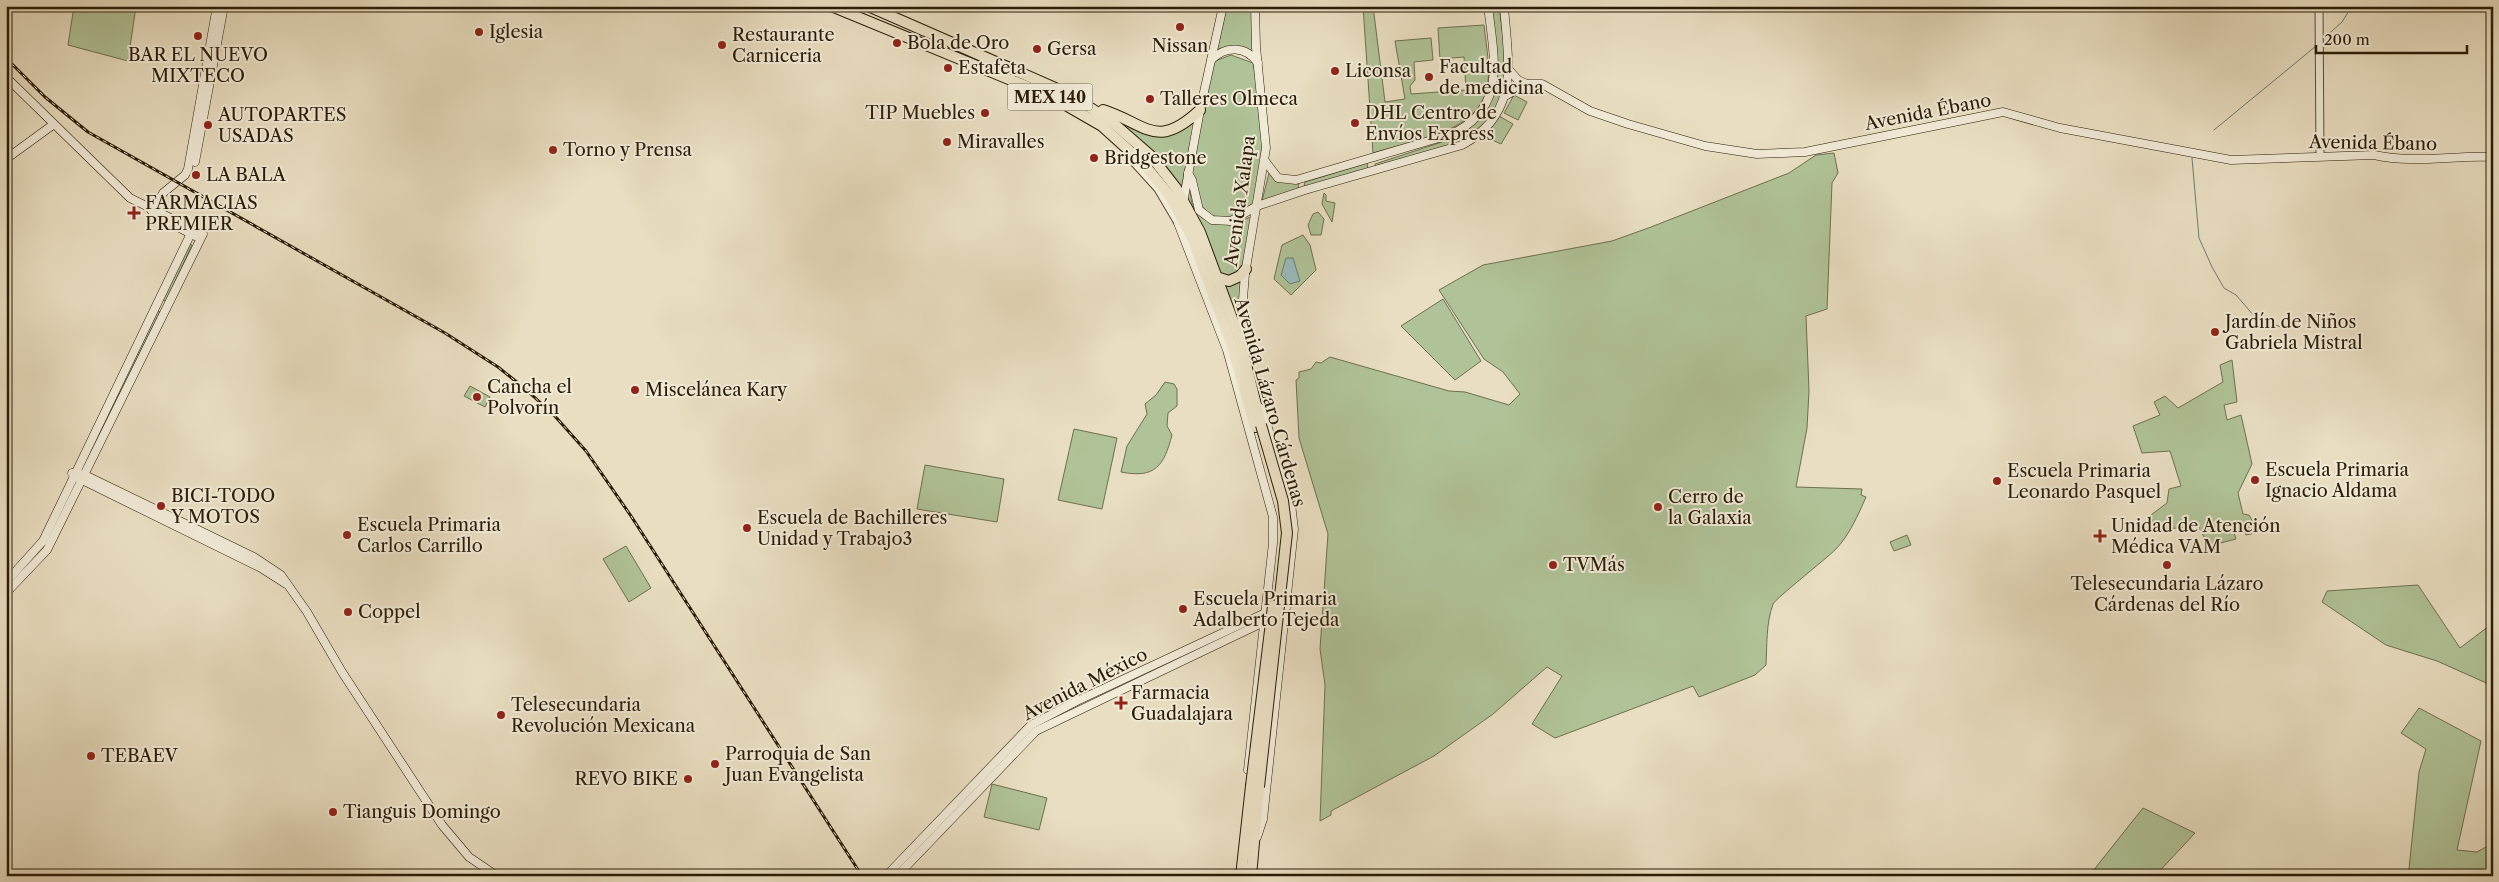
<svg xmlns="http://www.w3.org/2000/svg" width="2499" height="882" font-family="'Libre Caslon Text',serif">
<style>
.green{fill:#b0c297;stroke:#6e6f4f}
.water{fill:#9abbbb;stroke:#6e7b73}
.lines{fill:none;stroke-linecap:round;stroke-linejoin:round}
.stream{stroke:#6e7b73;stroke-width:1}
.tertiary-casing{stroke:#5a4c36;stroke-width:9}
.secondary-casing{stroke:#2b1c07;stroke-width:9}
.trunk-casing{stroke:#2b1c07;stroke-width:12}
.tertiary{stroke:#f1ead7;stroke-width:7}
.secondary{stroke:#f1ead7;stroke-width:8}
.trunk{stroke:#e9dec1;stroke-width:10}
.rail-casing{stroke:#2b1c07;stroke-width:3}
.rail{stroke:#f1ead7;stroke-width:1;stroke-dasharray:4;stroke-linecap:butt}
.trunk-bridge-casing{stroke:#2b1c07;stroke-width:12;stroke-linecap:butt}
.trunk-bridge{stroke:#e9dec1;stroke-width:10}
.poi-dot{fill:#8f2418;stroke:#f1ead7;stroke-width:2}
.labels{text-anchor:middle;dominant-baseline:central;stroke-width:4;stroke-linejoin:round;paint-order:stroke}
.shield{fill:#f1ead7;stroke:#665a45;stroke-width:1}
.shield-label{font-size:16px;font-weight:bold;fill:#2b1c07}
.poi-label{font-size:18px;fill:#2b1c07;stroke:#f1ead7;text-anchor:start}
.street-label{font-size:18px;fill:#2b1c07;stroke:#f1ead7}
</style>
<rect width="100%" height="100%" fill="#e9dec1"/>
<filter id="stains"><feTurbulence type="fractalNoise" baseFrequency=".004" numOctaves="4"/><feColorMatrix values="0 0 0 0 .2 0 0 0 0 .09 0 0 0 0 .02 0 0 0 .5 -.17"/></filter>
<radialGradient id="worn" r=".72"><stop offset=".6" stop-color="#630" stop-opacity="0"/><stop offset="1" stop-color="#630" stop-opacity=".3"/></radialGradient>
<g class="green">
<polygon points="74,6 136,6 128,61 68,45"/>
<polygon points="1227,6 1253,6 1254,54 1216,53"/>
<path d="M1363,6H1373L1385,102L1405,99L1395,41L1431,38L1433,60L1414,62L1415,80L1410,86L1411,94L1466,90L1464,57L1440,59L1438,28L1484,25C1486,46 1493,77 1484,98C1468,134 1408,142 1373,153Z"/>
<path d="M1490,6H1499C1501,27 1507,50 1506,71C1501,143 1431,152 1376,169L1375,164L1445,141L1469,129L1484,113L1497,72Z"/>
<path d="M1231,55L1253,63L1260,95L1265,156L1256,206C1250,209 1243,214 1236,216C1200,228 1190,186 1192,159C1196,129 1205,98 1210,68L1215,61Z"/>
<polygon points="1514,95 1527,102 1518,120 1504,113"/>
<polygon points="1499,116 1513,124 1501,144 1481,135"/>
<polygon points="1117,120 1146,133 1195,120 1181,189"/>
<path d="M1834,153L1838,173L1832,183L1827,309L1806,316L1809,391L1807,428L1796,487L1862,489L1861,495L1866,497C1858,515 1850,534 1836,549C1826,559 1775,599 1773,604C1766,623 1767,646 1766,665L1755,675L1699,697L1693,686L1555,738L1532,724L1562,676L1547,667L1493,714L1434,756L1331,811V815L1320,821L1325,685L1320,649L1328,534L1299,438L1296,380L1299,378V372L1311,369L1316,362L1321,363L1330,357L1449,391L1465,392L1509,405L1520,394L1503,372L1484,359L1439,290L1483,265L1612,241L1651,227L1789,173L1816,155Z"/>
<polygon points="1367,163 1368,170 1305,188 1304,186 1305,182"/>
<polygon points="1269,173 1275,179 1299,182 1298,189 1262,201"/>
<path d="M1189,179C1190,187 1190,196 1192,203C1201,231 1233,225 1253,216L1241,272L1223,279L1186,204Z"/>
<polygon points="1324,193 1326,195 1326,201 1335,203 1332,222 1322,204"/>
<polygon points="1318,212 1324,219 1321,235 1311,235 1308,225 1313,214"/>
<polygon points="1303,235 1310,245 1316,270 1291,295 1274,279 1282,245"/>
<polygon points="188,243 192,245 166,301 162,300"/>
<polygon points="1243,279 1237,316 1222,284"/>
<polygon points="1443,299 1481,361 1455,380 1401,326"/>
<polygon points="156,311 160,312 82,470 79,468"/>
<polygon points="2232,360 2237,402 2224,405 2227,420 2241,415 2252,464 2238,493 2243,514 2249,515 2259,532 2246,535 2241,525 2233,529 2236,539 2209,546 2198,526 2155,530 2151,515 2167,503 2169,489 2181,486 2170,451 2142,453 2133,426 2160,415 2154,402 2165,396 2178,408 2223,382 2220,365"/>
<path d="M1165,382L1174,384L1177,389V406L1168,413L1167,426L1172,435C1164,465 1156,479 1121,472L1127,446L1147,414L1145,404L1156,395Z"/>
<polygon points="470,386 490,397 485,407 464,396"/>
<polygon points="1074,429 1117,438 1102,509 1058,500"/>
<polygon points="925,465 1004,479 997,522 917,509"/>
<polygon points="1907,535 1911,545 1894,551 1890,542"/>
<polygon points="626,546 651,588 629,602 603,559"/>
<polygon points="2418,585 2460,648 2493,623 2493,686 2437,661 2386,645 2322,602 2327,591"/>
<polygon points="2419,708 2481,741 2457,850 2477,852 2493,843 2493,876 2403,876 2409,869 2419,772 2426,749 2401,733"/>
<polygon points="992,784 1047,798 1039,830 984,817"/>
<polygon points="2143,808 2195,833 2155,876 2089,876"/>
</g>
<polygon class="water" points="1286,258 1293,258 1300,281 1290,284 1281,275"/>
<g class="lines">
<g class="stream">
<polyline points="2323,39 2342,22 2352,6"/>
<polyline points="2214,130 2316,46"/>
<polyline points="2192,158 2199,238 2212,267 2224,288 2236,295 2255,317 2286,329"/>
</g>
<defs>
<g id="tertiary">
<polyline points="2319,6 2320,156"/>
<polyline points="1128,156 1158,189 1178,223"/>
</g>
<g id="secondary">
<path d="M1211,60C1226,45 1246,46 1258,63"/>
<polyline points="1509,70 1518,80 1527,84"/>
<polyline points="6,82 9,80 130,198 203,234 47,550 6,593"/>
<path d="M1505,96L1527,84H1542L1590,111L1628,124L1705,146L1757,154L1805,152L2003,112L2060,128L2231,160L2374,155C2414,164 2453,155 2493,157"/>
<polyline points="6,159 54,124"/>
<path d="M1265,161L1278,178L1296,180L1449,135C1508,110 1494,58 1488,6"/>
<polyline points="195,162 224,6"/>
<path d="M1188,173L1192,180L1199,210L1212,220L1231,221L1257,206L1305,190L1462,145C1521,113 1508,62 1504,6"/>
<polyline points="1183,203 1200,110 1223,6"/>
<polyline points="151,210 159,217 195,236"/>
<polyline points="153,212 163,193 185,175 188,169 217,6"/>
<polyline points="1181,214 1178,223 1227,350 1273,517 1273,543 1248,770"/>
<polyline points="1240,336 1245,274 1266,148 1256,47 1255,6"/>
<polyline points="1256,404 1263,411 1291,504 1294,529 1263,819 1257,837"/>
<polyline points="72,473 85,475 254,557 281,575 307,612 342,672 442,825 469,857 497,876"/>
<polyline points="78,478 261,568 286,584"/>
<polyline points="6,582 43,541 193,229"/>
<polyline points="886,876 1031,725 1077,701 1265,613 1287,606"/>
<polyline points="897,876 1036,731 1264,622 1286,615"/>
</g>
<g id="trunk">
<polyline points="831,6 1050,96 1102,126 1143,163 1169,195 1191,235 1232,346 1255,427"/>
<polyline points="868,6 1069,94 1112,122 1151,156 1176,188 1200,232 1240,340 1261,425"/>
<path d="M1103,110C1147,124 1156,151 1200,110"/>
<polyline points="1213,276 1229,281 1240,276 1246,269"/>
<polyline points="1241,876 1251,786"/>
<polyline points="1251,876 1259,787"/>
</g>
</defs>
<use href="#tertiary" class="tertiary-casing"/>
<use href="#secondary" class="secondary-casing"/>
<use href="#trunk" class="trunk-casing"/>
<use href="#tertiary" class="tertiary"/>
<use href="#secondary" class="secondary"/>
<use href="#trunk" class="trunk"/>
<defs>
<polyline id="rail" points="6,58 45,97 88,132 445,333 498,367 523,387 553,414 586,451 631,516 862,876"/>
</defs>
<use href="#rail" class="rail-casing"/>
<use href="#rail" class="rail"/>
<defs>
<g id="trunk-bridge">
<polyline points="1251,786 1273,606"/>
<polyline points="1259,787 1287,533 1283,501 1261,425"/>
</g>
</defs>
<use href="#trunk-bridge" class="trunk-bridge-casing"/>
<use href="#trunk-bridge" class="trunk-bridge"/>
</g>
<g class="poi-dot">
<circle cx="1180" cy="27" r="5"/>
<circle cx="479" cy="32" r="5"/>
<circle cx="198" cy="36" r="5"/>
<circle cx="897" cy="43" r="5"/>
<circle cx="722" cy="45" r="5"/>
<circle cx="1037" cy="49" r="5"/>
<circle cx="948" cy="68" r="5"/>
<circle cx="1335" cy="71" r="5"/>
<circle cx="1429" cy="77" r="5"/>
<circle cx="1150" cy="99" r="5"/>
<circle cx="985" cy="113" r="5"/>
<circle cx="1355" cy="123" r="5"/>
<circle cx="208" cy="125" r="5"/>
<circle cx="947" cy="142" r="5"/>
<circle cx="553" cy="150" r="5"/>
<circle cx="1094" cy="158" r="5"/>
<circle cx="196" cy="175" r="5"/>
<path d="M131.5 205.5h5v5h5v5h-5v5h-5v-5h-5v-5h5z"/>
<circle cx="2215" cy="332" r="5"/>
<circle cx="635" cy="390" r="5"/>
<circle cx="477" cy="397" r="5"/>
<circle cx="2255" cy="480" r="5"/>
<circle cx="1997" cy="481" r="5"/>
<circle cx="161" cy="506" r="5"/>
<circle cx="1658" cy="507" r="5"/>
<circle cx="747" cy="528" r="5"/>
<circle cx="347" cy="535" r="5"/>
<path d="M2097.5 528.5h5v5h5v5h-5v5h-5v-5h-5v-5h5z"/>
<circle cx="1553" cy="565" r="5"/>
<circle cx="2167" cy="565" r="5"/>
<circle cx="1183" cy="609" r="5"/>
<circle cx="348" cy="612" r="5"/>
<path d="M1118.5 695.5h5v5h5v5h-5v5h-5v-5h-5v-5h5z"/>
<circle cx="501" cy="715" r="5"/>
<circle cx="91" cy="756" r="5"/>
<circle cx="715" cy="764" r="5"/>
<circle cx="688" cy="779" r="5"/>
<circle cx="333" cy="812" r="5"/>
</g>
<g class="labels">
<rect class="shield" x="1007.5" y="83.5" width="85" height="27" rx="4"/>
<g class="shield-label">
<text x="1050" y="97">MEX 140</text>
</g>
<g class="poi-label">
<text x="489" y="32">Iglesia</text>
<text x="732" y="35">Restaurante<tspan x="732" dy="21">Carniceria</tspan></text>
<text x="907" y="43">Bola de Oro</text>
<text x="1180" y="46" text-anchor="middle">Nissan</text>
<text x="1047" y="49">Gersa</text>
<text x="198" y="55" text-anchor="middle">BAR EL NUEVO<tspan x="198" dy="21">MIXTECO</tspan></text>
<text x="1439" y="67">Facultad<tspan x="1439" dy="21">de medicina</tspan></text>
<text x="958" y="68">Estafeta</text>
<text x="1345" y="71">Liconsa</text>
<text x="1160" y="99">Talleres Olmeca</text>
<text x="975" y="113" text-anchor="end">TIP Muebles</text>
<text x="1365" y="113">DHL Centro de<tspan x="1365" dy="21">Envíos Express</tspan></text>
<text x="218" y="115">AUTOPARTES<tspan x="218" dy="21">USADAS</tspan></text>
<text x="957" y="142">Miravalles</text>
<text x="563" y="150">Torno y Prensa</text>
<text x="1104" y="158">Bridgestone</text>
<text x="206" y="175">LA BALA</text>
<text x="145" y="203">FARMACIAS<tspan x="145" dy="21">PREMIER</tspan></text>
<text x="2225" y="322">Jardín de Niños<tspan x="2225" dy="21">Gabriela Mistral</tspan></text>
<text x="487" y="387">Cancha el<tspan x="487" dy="21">Polvorín</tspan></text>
<text x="645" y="390">Miscelánea Kary</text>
<text x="2265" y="470">Escuela Primaria<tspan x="2265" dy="21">Ignacio Aldama</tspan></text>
<text x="2007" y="471">Escuela Primaria<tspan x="2007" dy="21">Leonardo Pasquel</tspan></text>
<text x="171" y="496">BICI-TODO<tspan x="171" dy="21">Y MOTOS</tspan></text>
<text x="1668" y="497">Cerro de<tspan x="1668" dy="21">la Galaxia</tspan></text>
<text x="757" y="518">Escuela de Bachilleres<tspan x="757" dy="21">Unidad y Trabajo3</tspan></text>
<text x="357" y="525">Escuela Primaria<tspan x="357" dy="21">Carlos Carrillo</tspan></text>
<text x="2111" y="526">Unidad de Atención<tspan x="2111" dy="21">Médica VAM</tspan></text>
<text x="1563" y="565">TVMás</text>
<text x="2167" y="584" text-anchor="middle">Telesecundaria Lázaro<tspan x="2167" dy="21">Cárdenas del Río</tspan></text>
<text x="1193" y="599">Escuela Primaria<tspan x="1193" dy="21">Adalberto Tejeda</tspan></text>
<text x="358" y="612">Coppel</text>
<text x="1131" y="693">Farmacia<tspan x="1131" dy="21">Guadalajara</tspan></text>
<text x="511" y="705">Telesecundaria<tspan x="511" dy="21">Revolución Mexicana</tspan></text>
<text x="725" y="754">Parroquia de San<tspan x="725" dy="21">Juan Evangelista</tspan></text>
<text x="101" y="756">TEBAEV</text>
<text x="678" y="779" text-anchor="end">REVO BIKE</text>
<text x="343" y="812">Tianguis Domingo</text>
</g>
<g class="street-label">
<text transform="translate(1928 112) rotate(-11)">Avenida Ébano</text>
<text transform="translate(2373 143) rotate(1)">Avenida Ébano</text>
<text transform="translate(1240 201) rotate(-82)">Avenida Xalapa</text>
<text transform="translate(1270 402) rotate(74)">Avenida Lázaro Cárdenas</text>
<text transform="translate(1085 684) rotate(-27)">Avenida México</text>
</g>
</g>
<rect width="2499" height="882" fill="none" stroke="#e9dec1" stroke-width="25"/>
<rect x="8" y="8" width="2484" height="867" fill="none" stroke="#2b1c07" stroke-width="2.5"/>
<rect x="12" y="12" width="2474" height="857" fill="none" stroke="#2b1c07"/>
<path d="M2316 45v8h151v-8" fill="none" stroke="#2b1c07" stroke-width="2.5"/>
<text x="2324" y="45" font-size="15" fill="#2b1c07" stroke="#f1ead7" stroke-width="4" paint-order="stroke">200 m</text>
<rect width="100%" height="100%" filter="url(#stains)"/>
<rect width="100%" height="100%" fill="url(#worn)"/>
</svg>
